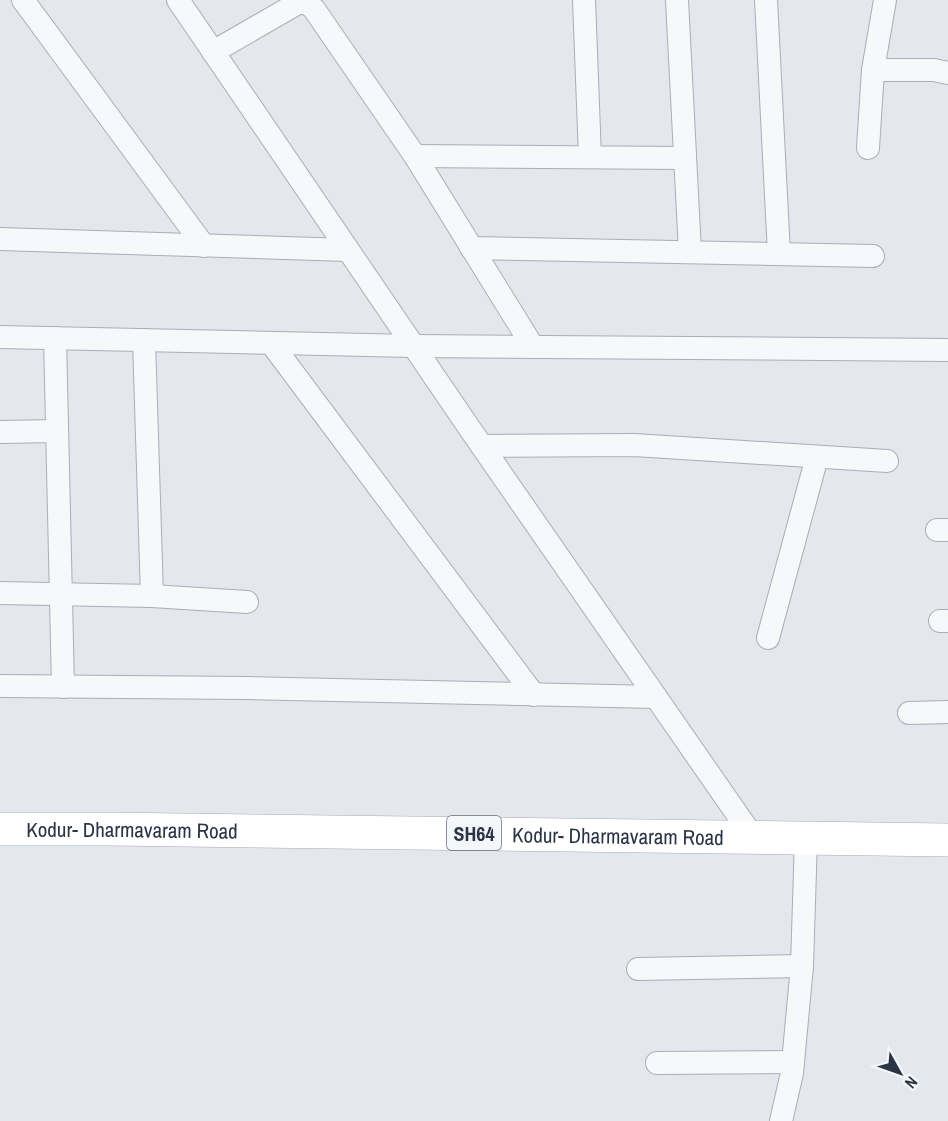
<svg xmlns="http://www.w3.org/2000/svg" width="948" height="1121" font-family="'Archivo Narrow',sans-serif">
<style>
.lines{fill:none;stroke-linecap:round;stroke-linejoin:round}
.minor-casing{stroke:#a9aeb7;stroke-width:24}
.primary-casing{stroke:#a3abb8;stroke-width:34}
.minor{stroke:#f7f8fa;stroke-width:22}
.primary{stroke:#fff;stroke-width:33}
.labels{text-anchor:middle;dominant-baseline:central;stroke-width:6;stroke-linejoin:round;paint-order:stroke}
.shield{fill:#f4f6f9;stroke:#676e7b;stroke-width:1.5}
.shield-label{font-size:20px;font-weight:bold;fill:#2b3445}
.street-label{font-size:21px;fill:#2b3445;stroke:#f4f6f9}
</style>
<rect width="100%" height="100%" fill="#e4e7ec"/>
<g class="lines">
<defs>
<g id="minor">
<polyline points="23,0 204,246"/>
<polyline points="178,0 470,429 753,837"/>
<polyline points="584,0 590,157"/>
<polyline points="677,0 690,252"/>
<polyline points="766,0 779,254"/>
<polyline points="213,52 298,3 307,3 314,9 415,156 533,347"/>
<polyline points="873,70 934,70 948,73"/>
<polyline points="868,148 873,70 885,0"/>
<polyline points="415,156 685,158"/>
<polyline points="0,239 348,250"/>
<polyline points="471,248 873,256"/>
<polyline points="0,337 413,346 948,350"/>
<polyline points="55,338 63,687"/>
<polyline points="144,340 152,596"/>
<polyline points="271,343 534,695"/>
<polyline points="0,432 57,431"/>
<polyline points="482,446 634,445 887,461"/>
<polyline points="937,530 948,530"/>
<polyline points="0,593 152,596 247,602"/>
<polyline points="940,621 948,621"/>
<polyline points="768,638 817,457"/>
<polyline points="0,686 247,688 656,697"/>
<polyline points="909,713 948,712"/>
<polyline points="638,969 802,966"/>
<polyline points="657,1063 793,1062"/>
<polyline points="781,1121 792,1073 802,966 806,838"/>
</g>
<g id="primary">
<path id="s1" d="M0,829H110L948,840"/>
</g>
</defs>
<use href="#minor" class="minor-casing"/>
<use href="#primary" class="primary-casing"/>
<use href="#minor" class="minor"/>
<use href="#primary" class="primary"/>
</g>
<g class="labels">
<rect class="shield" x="447" y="816" width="54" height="34" rx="4.5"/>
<g class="shield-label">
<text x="474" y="833">SH64</text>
</g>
<g class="street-label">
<text stroke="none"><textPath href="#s1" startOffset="132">Kodur- Dharmavaram Road</textPath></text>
<text stroke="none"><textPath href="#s1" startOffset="618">Kodur- Dharmavaram Road</textPath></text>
</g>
</g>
<g transform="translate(900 1073) rotate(130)" stroke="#f4f6f9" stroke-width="4.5" paint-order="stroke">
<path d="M0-4.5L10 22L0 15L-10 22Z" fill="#2b3445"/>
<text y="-9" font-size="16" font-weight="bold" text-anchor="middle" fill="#2b3445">N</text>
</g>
</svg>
